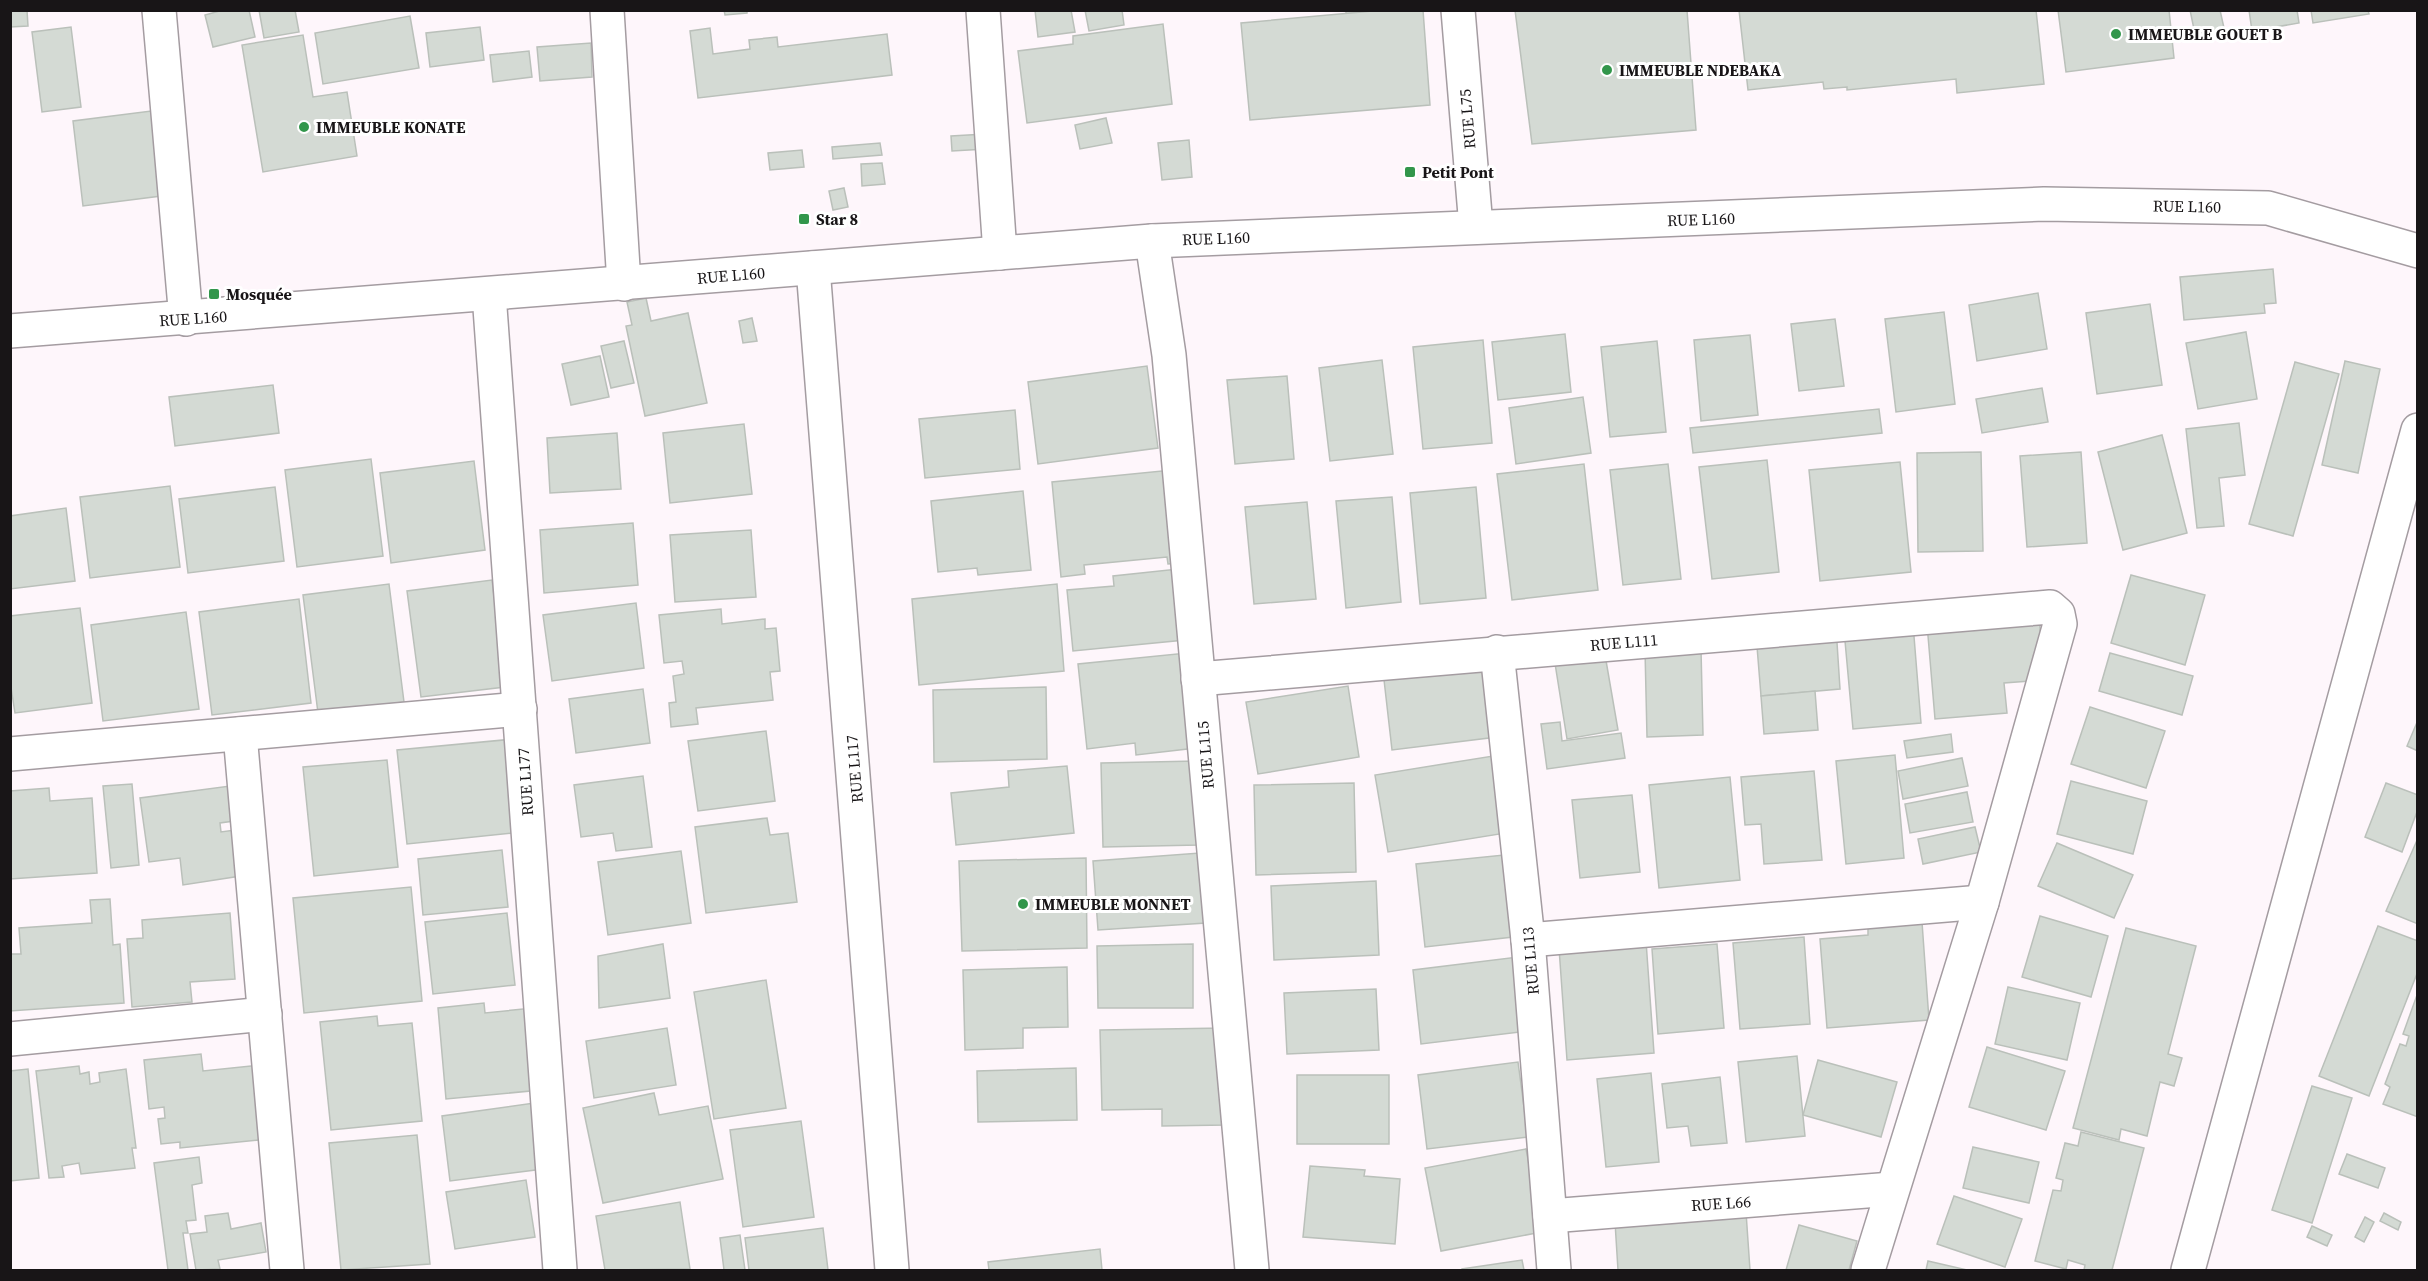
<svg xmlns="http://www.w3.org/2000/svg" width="2428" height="1281" font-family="'Source Serif 4',serif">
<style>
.building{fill:#d4dad4;stroke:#bac0ba;stroke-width:1.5}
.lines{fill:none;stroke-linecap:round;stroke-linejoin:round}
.minor-casing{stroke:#a49ca1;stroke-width:36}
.minor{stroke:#fff;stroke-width:33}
.poi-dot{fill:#32964b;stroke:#fff;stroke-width:2}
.labels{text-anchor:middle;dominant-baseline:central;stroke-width:6;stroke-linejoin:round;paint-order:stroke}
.poi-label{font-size:16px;font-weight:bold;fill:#181517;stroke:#fff;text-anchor:start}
.street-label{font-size:16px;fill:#181517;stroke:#fff}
</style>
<rect width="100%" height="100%" fill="#fef6fb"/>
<g class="building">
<polygon points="10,10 27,10 28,26 10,27"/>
<polygon points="223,10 249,10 255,37 213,47 205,15"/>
<polygon points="259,10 295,10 299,32 264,38"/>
<polygon points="724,10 747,10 747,13 725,15"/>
<polygon points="1035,10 1071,10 1075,32 1038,37"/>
<polygon points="1085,10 1122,10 1124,25 1089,31"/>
<polygon points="1346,10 1384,10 1346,14"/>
<polygon points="1384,10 1423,10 1430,105 1250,120 1241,23"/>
<polygon points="1515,10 1687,10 1696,130 1532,144"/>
<polygon points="1739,10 2036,10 2044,84 1957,93 1956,79 1847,90 1847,87 1824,89 1823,82 1748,90"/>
<polygon points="2058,10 2169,10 2174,58 2066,72"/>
<polygon points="2190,10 2220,10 2224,28 2195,34"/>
<polygon points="2249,10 2297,10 2299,23 2252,31"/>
<polygon points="2311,10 2368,10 2369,14 2313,23"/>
<polygon points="410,16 419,68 323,84 315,33"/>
<polygon points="1163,24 1172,104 1027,123 1018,51 1073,44 1073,36"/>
<polygon points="71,27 81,107 42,112 32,32"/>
<polygon points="480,27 484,60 430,67 426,33"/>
<polygon points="710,28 713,54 750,49 749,40 777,37 778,47 887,34 892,75 698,98 690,31"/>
<polygon points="303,35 313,97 347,92 357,156 263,172 242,45"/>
<polygon points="591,43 592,77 540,81 537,47"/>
<polygon points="529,51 532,77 493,82 490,55"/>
<polygon points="159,110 169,195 83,206 73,121"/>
<polygon points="1106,118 1112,143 1080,149 1075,125"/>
<polygon points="985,134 986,149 952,151 951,136"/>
<polygon points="1189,140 1192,177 1162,180 1158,143"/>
<polygon points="880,143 882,155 833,159 832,147"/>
<polygon points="802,150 804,167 770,170 768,153"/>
<polygon points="882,163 885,184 862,186 861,164"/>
<polygon points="844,188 848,207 833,210 829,191"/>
<polygon points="2273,269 2276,303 2264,304 2265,313 2184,320 2180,277"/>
<polygon points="2038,293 2047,349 1977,361 1969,305"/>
<polygon points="646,298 651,321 688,313 707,403 645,416 626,326 632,325 627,302"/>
<polygon points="2150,304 2162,385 2097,394 2086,313"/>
<polygon points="1944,312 1955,404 1896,412 1885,319"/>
<polygon points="752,318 757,341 743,343 739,321"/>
<polygon points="1835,319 1844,386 1799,391 1791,324"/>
<polygon points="2246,332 2257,399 2198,409 2186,343"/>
<polygon points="1565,334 1571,392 1498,400 1492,342"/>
<polygon points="1750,335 1758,415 1701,421 1694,340"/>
<polygon points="1483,340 1492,443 1423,449 1413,347"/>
<polygon points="624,341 634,383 611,388 601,346"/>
<polygon points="1657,341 1666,432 1610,437 1601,347"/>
<polygon points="600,356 609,397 571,405 562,364"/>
<polygon points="1382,360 1393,454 1330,461 1319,368"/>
<polygon points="2345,361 2380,369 2358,473 2322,465"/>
<polygon points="2295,362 2339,374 2293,536 2249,524"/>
<polygon points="1147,366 1158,448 1038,464 1028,382"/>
<polygon points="1287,376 1294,459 1235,464 1227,380"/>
<polygon points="273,385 279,433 175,446 169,397"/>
<polygon points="2042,388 2048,422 1982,433 1976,399"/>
<polygon points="1583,397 1591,453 1516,464 1509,408"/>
<polygon points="1879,409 1882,433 1693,453 1690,428"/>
<polygon points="1015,410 1020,469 925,478 919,419"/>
<polygon points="2239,423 2245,475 2219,478 2224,526 2197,528 2186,429"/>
<polygon points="744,424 752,494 670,503 663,433"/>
<polygon points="617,433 621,489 550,493 547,438"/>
<polygon points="2162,435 2187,533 2123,550 2098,452"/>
<polygon points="1981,452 1983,551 1918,552 1917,453"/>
<polygon points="2081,452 2087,543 2027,547 2020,456"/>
<polygon points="371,459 383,556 297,567 285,470"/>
<polygon points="1767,460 1779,572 1712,579 1699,467"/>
<polygon points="474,461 485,550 391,563 380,473"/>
<polygon points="1900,462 1911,572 1820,581 1809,470"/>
<polygon points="1584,464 1598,590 1512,600 1497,474"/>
<polygon points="1668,464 1681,579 1623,585 1610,470"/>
<polygon points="1172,470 1181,563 1168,564 1167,557 1084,565 1085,574 1061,577 1052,482"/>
<polygon points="170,486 180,567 90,578 80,497"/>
<polygon points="275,487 284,561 188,573 179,499"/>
<polygon points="1476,487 1486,598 1420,604 1410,493"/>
<polygon points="1023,491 1031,570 978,575 977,568 938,572 931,501"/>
<polygon points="1392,497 1401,602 1346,608 1336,501"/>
<polygon points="1307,502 1316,599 1254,604 1245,507"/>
<polygon points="66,508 75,581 10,589 10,516"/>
<polygon points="633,523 638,585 544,593 540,530"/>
<polygon points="751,530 756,597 675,602 670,535"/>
<polygon points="1178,569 1185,640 1073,651 1067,590 1114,586 1113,576"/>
<polygon points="2131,575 2205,595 2185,665 2111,643"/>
<polygon points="492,580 505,687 421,697 407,591"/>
<polygon points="389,584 404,702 318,713 303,595"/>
<polygon points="1057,584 1064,671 919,685 912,599"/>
<polygon points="299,599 311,703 212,715 199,612"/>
<polygon points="636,603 644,668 552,681 543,615"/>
<polygon points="80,608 92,703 15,713 10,681 10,616"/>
<polygon points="721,609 722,624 765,619 765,629 776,628 780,671 770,672 773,700 696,708 698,724 671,727 669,703 676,702 673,676 684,674 682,661 664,663 659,615"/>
<polygon points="186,612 199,709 103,721 91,625"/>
<polygon points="2039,615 2044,680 2004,683 2007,713 1935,719 1927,624"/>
<polygon points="1913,624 1921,723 1853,729 1844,630"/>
<polygon points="1836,627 1840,689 1761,696 1756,634"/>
<polygon points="1604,649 1618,730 1567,739 1554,657"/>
<polygon points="1701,649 1703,735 1647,737 1645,650"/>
<polygon points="1187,653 1196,748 1136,755 1135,743 1087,749 1078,664"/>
<polygon points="2110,653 2193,676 2182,715 2099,691"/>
<polygon points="1487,658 1497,737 1392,750 1383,671"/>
<polygon points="1348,686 1359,757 1258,774 1246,702"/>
<polygon points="1046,687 1047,759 934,762 933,690"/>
<polygon points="643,689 650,743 576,753 569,699"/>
<polygon points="1815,691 1818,730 1764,734 1761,696"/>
<polygon points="2090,707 2165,731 2146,788 2071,764"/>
<polygon points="2418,720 2418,751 2407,746"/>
<polygon points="1560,722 1562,741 1621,733 1625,758 1547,769 1541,724"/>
<polygon points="766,731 775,801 698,811 688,741"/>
<polygon points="1951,734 1953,752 1907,758 1904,741"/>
<polygon points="514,739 523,832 407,844 397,750"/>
<polygon points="1895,755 1904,858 1846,864 1836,761"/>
<polygon points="1493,756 1506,833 1388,852 1375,775"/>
<polygon points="1962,758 1968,786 1903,799 1898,771"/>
<polygon points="387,760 398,867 314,876 303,767"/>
<polygon points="1197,761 1199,845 1103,847 1101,763"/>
<polygon points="1067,766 1074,833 956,845 951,793 1009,787 1008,771"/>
<polygon points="1814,771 1822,860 1764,864 1761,824 1745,825 1741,777"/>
<polygon points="643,776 652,847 616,851 613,833 581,837 574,785"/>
<polygon points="1730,777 1740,880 1659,888 1649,785"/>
<polygon points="2071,781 2147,801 2133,854 2057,834"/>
<polygon points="1354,783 1356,872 1256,875 1254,785"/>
<polygon points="2386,783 2418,795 2418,809 2402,852 2365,837"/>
<polygon points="132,784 139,865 111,868 103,786"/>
<polygon points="230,786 234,821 220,823 221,832 242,829 247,875 183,885 180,858 149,862 140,798"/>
<polygon points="49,788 50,801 92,798 97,873 10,879 10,791"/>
<polygon points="1967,792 1973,822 1910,833 1905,804"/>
<polygon points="1632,795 1640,872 1580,878 1572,800"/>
<polygon points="767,818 770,835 788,833 797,902 706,913 695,827"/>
<polygon points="1975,827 1981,852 1923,864 1918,839"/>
<polygon points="2418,838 2418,924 2386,911"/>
<polygon points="2057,843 2133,875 2114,918 2038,886"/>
<polygon points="502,850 508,907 423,915 418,859"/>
<polygon points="681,851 691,923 608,935 598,862"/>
<polygon points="1200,853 1206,923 1098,930 1093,861"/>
<polygon points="1504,855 1513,937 1425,947 1416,864"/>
<polygon points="1086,858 1087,948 962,951 959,861"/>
<polygon points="1376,881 1379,955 1274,960 1271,886"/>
<polygon points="411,887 422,1001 304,1013 293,898"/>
<polygon points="110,899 113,945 120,944 124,1003 10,1011 10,954 21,954 19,928 92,923 90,900"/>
<polygon points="230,913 235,979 190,982 192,1002 132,1007 127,939 143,938 142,920"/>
<polygon points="507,913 515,985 433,994 425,922"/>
<polygon points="2040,916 2108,936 2091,997 2022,977"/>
<polygon points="1922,922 1929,1020 1827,1028 1820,939 1868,935 1868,927"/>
<polygon points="2378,926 2418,941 2418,971 2369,1096 2319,1076"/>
<polygon points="2126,928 2196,946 2168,1054 2182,1058 2174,1086 2160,1082 2147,1136 2121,1129 2119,1140 2073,1128"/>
<polygon points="1804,937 1810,1024 1740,1029 1733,943"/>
<polygon points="1646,941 1654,1053 1567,1060 1559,948"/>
<polygon points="663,944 670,998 599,1008 598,956"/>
<polygon points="1193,944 1193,1008 1098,1008 1097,946"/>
<polygon points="1717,944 1724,1028 1658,1034 1652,949"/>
<polygon points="1518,957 1528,1031 1421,1044 1413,970"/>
<polygon points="1067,967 1068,1027 1023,1028 1023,1048 965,1050 963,970"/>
<polygon points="766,980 786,1108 714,1119 694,992"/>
<polygon points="2008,987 2080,1003 2067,1060 1995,1044"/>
<polygon points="1376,989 1379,1050 1287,1054 1284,993"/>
<polygon points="2417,995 2418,996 2418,1117 2383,1104 2390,1087 2385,1084 2400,1044 2406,1046 2409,1036 2403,1034"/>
<polygon points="484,1003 485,1013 533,1008 541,1090 446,1099 438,1008"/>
<polygon points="377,1016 378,1026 412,1023 422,1121 331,1130 320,1022"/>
<polygon points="667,1028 676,1085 594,1098 586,1041"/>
<polygon points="1224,1028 1226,1125 1162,1126 1162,1109 1102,1110 1100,1030"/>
<polygon points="1987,1047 2065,1071 2046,1130 1969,1107"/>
<polygon points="201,1054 203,1071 261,1065 268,1139 180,1148 180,1142 161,1144 158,1119 165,1118 164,1107 149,1109 144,1060"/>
<polygon points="1797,1056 1805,1136 1746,1142 1738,1062"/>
<polygon points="1818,1060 1897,1082 1881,1137 1803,1115"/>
<polygon points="1518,1062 1528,1137 1427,1149 1418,1075"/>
<polygon points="79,1066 80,1074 89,1072 90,1084 100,1082 99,1073 126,1069 136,1148 132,1148 135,1168 81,1174 79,1163 62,1166 64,1177 49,1178 36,1071"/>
<polygon points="1076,1068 1077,1120 978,1122 977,1071"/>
<polygon points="28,1069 39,1178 10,1181 10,1071"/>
<polygon points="1651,1073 1659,1162 1606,1167 1597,1079"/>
<rect x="1297" y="1075" width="92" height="69"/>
<polygon points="1720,1077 1727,1143 1691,1146 1688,1126 1667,1128 1662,1084"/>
<polygon points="2312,1086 2352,1098 2312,1223 2272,1210"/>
<polygon points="654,1093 659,1115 708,1106 723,1179 603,1203 583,1108"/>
<polygon points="534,1103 543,1169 450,1181 442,1116"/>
<polygon points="801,1121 814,1217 743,1227 730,1130"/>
<polygon points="2081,1132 2144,1148 2112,1270 2084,1270 2085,1265 2068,1260 2066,1269 2035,1261 2053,1190 2061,1191 2063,1180 2056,1178 2065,1143 2078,1146"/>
<polygon points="417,1135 430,1264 341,1270 329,1143"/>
<polygon points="1973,1147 2039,1162 2029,1203 1963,1188"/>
<polygon points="1526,1149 1542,1232 1441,1251 1425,1168"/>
<polygon points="2347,1154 2385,1168 2378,1188 2339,1174"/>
<polygon points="199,1157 202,1183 192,1185 196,1220 186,1221 188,1233 183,1233 188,1270 168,1270 154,1163"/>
<polygon points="1310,1166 1365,1170 1364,1176 1400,1179 1395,1244 1303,1237"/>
<polygon points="526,1180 535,1237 455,1249 446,1192"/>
<polygon points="1954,1196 2022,1219 2005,1267 1937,1244"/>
<polygon points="680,1202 690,1269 605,1270 596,1216"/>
<polygon points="1746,1212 1750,1270 1618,1270 1615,1222"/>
<polygon points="228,1213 231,1229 261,1223 266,1252 218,1260 220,1269 196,1270 190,1234 207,1232 205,1216"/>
<polygon points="2384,1213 2401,1222 2398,1230 2380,1221"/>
<polygon points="2365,1217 2374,1222 2364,1242 2355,1237"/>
<polygon points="1799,1225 1857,1241 1849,1270 1786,1270"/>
<polygon points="2312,1226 2332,1235 2327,1246 2307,1237"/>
<polygon points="823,1228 828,1270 749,1270 745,1238"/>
<polygon points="740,1235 745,1270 724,1270 720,1238"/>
<polygon points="1100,1249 1102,1270 989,1270 988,1262"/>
<polygon points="1522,1260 1524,1270 1462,1270 1462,1269"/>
<polygon points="1928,1261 1967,1270 1926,1270"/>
</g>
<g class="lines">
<defs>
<g id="minor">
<polyline points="159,10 186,319"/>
<polyline points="607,10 624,284"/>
<polyline points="983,10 1000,253"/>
<polyline points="1458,10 1476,227"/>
<polyline points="1152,241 1169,355 1252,1270"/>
<polyline points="813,268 892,1270"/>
<polyline points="489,294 560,1270"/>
<polyline points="10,331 1152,241 2044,204 2268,208 2418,251"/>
<polyline points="1497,652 1528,940 1554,1270"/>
<polyline points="1198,679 2050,607 2058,614 2060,624 1982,902 1868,1270"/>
<polyline points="240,734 287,1270"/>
<polyline points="10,754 520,709"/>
<polyline points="1528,940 1982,902"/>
<polyline points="10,1039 265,1014"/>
<polyline points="1550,1216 1892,1189"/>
<polyline points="2188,1270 2418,430"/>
</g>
</defs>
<use href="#minor" class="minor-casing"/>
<use href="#minor" class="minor"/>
</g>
<g class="poi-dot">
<circle cx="2116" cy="34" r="6"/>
<circle cx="1607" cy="70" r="6"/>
<circle cx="304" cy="127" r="6"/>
<rect x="1404" y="166" width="12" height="12" rx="3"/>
<rect x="798" y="213" width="12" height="12" rx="3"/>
<rect x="208" y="288" width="12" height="12" rx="3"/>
<circle cx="1023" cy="904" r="6"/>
</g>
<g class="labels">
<g class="poi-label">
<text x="2128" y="34">IMMEUBLE GOUET B</text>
<text x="1619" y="70">IMMEUBLE NDEBAKA</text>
<text x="316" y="127">IMMEUBLE KONATE</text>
<text x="1422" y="172">Petit Pont</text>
<text x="816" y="219">Star 8</text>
<text x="226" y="294">Mosquée</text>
<text x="1035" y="904">IMMEUBLE MONNET</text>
</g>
<g class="street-label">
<text transform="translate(1467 119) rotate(-95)">RUE L75</text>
<text transform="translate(2187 206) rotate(1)">RUE L160</text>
<text transform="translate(1701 219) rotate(-2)">RUE L160</text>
<text transform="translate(1216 238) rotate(-2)">RUE L160</text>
<text transform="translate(731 275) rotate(-5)">RUE L160</text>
<text transform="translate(193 318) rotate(-4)">RUE L160</text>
<text transform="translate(1624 642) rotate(-5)">RUE L111</text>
<text transform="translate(1205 755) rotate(-95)">RUE L115</text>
<text transform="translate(854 769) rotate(-95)">RUE L117</text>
<text transform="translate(525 782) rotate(-94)">RUE L177</text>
<text transform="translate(1530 961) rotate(-95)">RUE L113</text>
<text transform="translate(1721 1203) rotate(-4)">RUE L66</text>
</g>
</g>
<rect width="2428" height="1281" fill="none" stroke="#181517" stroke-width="24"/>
</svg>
